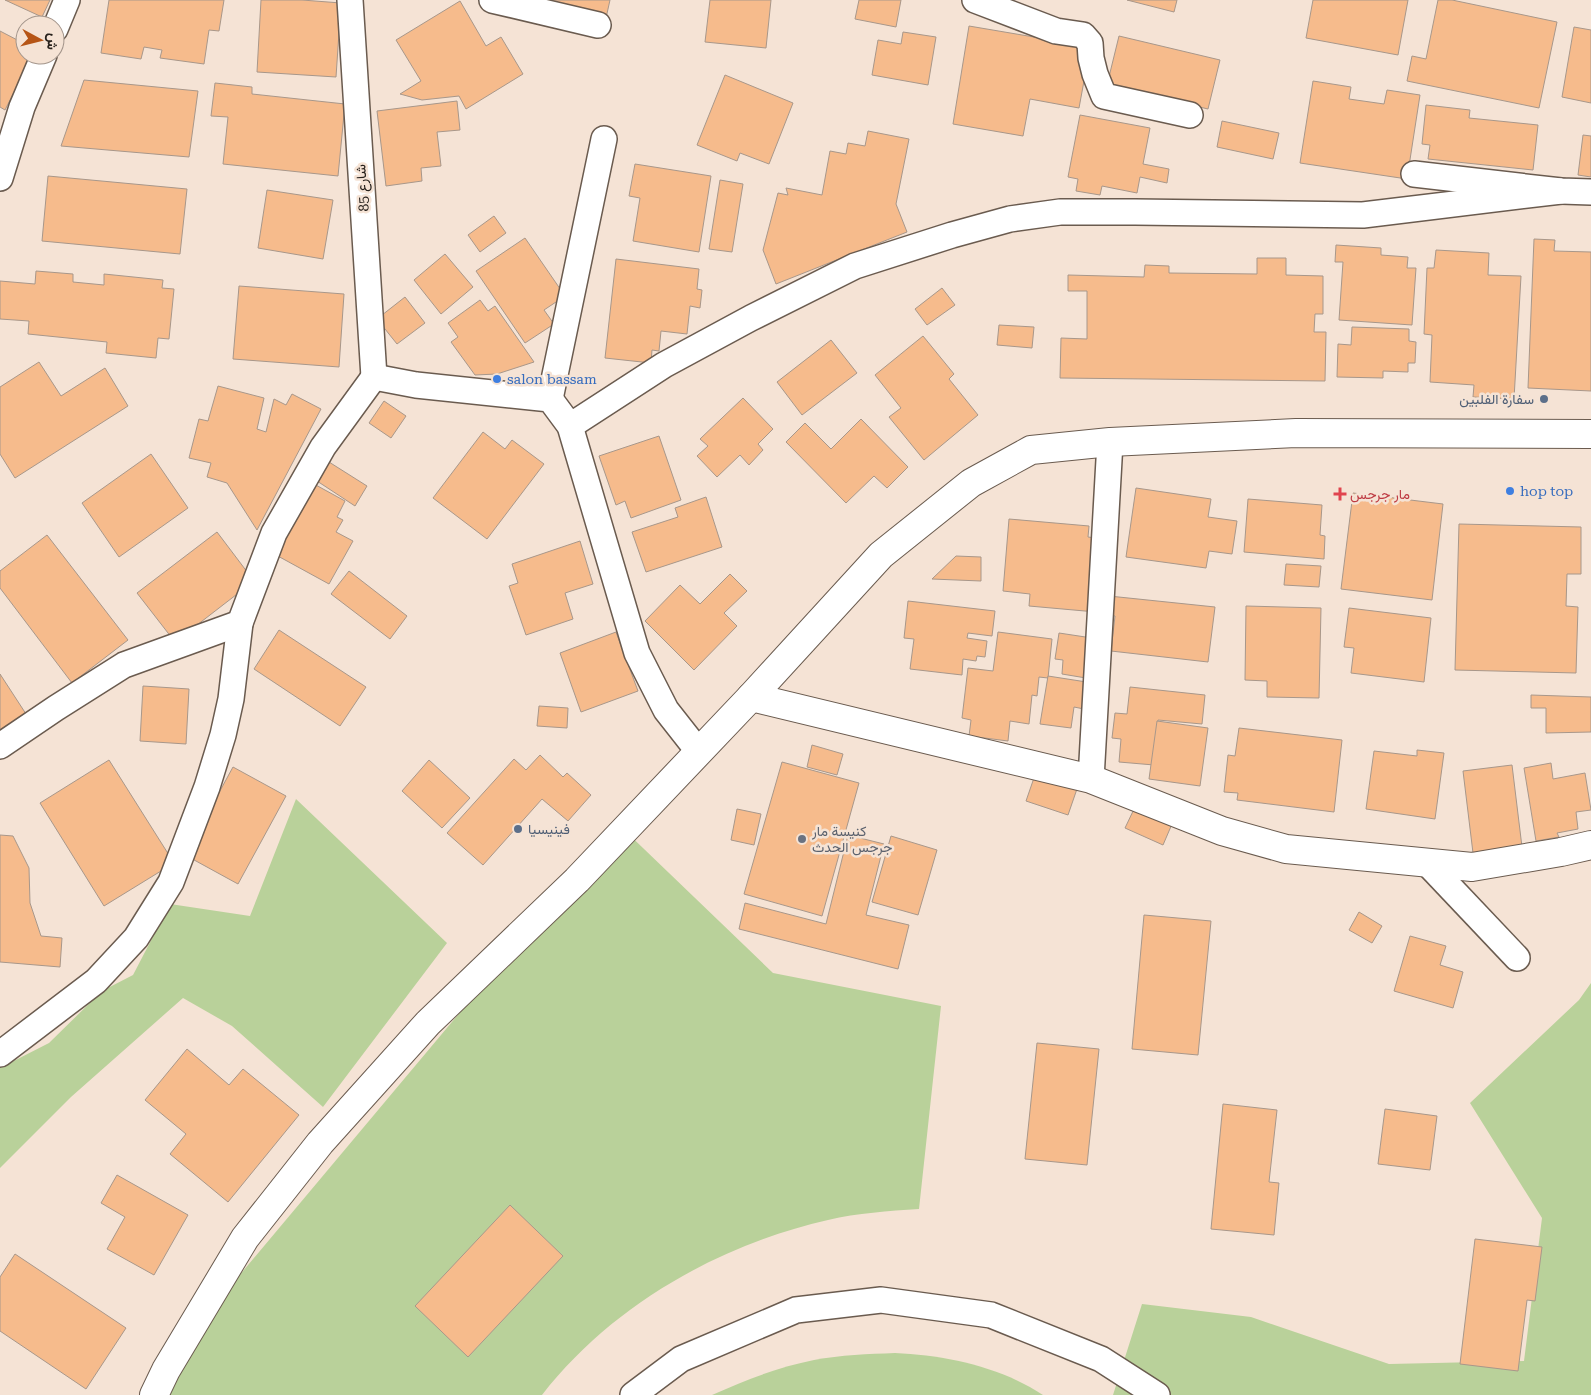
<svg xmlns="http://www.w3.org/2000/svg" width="1591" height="1395" font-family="'Roboto Serif',Vazirmatn,serif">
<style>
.green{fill:#b9d19a}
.building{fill:#f6bb8c;stroke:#a8978a}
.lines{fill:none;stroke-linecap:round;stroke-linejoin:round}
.street-casing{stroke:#6a5b4f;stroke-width:28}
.secondary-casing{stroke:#6a5b4f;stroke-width:30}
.street{stroke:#fff;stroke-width:25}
.secondary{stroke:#fff;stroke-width:28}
.shop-dot{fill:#3f7fe0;stroke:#f5e3d5;stroke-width:2}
.service-dot{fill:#5c6f8a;stroke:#f5e3d5;stroke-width:2}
.health-dot{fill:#e0444e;stroke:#f5e3d5;stroke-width:2}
.worship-dot{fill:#6b7280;stroke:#f5e3d5;stroke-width:2}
.labels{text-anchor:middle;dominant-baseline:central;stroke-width:5;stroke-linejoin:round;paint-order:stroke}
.street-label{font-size:14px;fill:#27211c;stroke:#f5e3d5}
.shop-label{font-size:14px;fill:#366cbe;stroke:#f5e3d5;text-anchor:start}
.service-label{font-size:14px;fill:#4e5e75;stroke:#f5e3d5;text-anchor:end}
.health-label{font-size:14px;fill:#be3a42;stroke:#f5e3d5;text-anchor:start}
.worship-label{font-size:14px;fill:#5b616d;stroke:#f5e3d5;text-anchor:start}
</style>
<rect width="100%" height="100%" fill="#f5e3d5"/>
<g class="green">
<polygon points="296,799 447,943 323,1107 232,1026 183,998 71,1097 0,1168 0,1068 49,1043 102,991 133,975 170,904 250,916"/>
<path d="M618,824L773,973L941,1006L919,1209C888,1211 858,1213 828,1220C719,1245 612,1305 542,1395H139Z"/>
<polygon points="1591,983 1591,1395 1113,1395 1142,1304 1251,1317 1389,1364 1524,1361 1542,1218 1470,1103 1579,1000"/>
<path d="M895,1353C945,1355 1001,1367 1043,1395H712C745,1380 779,1367 814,1360C841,1355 868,1354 895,1353Z"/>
</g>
<g class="building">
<polygon points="5,0 50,0 42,17"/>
<polygon points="109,0 224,0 219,31 209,30 204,64 160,58 162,50 144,47 141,59 101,53"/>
<polygon points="261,0 302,0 341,3 336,77 257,72"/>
<polygon points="529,0 610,0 606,18"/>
<polygon points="710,0 771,0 766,48 705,42"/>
<polygon points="859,0 901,0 896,27 855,19"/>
<polygon points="1127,0 1177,0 1174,12"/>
<polygon points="1313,0 1408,0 1398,55 1306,38"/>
<polygon points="1438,0 1452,0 1557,22 1539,108 1407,81 1412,56 1426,59"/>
<polygon points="460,1 486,46 501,37 523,74 466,109 459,96 422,100 400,94 421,81 396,40"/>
<polygon points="969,26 1081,45 1089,54 1079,108 1030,99 1023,136 953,124"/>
<polygon points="1574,27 1591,30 1591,103 1562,97"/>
<polygon points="0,31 25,44 25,55 33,55 5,110 0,107"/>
<polygon points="903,32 936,37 928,85 872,75 878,40 901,44"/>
<polygon points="1119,36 1220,60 1208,109 1107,85"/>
<polygon points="725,75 793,103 769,164 740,153 737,161 697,145"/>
<polygon points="84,80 198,91 189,157 61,146"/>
<polygon points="1313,81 1351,87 1349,99 1384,104 1387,90 1420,95 1407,179 1300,163"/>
<polygon points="215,83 252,87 252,94 345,104 338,176 223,164 228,117 211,116"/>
<polygon points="457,101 460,130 437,132 441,166 421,168 422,181 386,186 377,111"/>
<polygon points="1426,105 1470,110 1469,118 1538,125 1533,170 1428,159 1430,145 1422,144"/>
<polygon points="1080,115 1150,128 1143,164 1169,169 1167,183 1140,177 1137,193 1102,186 1100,195 1076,191 1078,179 1068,177"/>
<polygon points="1222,121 1279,133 1273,159 1217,147"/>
<polygon points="868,131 909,139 896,204 907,232 776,284 763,250 778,193 788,195 786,188 822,195 830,151 846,154 848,143 865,146"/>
<polygon points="1583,135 1591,136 1591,177 1578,175"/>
<polygon points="635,164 711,176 699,252 633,241 640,198 629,196"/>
<polygon points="48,176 187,189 180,254 42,241"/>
<polygon points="720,180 743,184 732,252 709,249"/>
<polygon points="267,190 333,200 323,259 258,248"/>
<polygon points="494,216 506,233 480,252 468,235"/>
<polygon points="525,238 565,296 544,310 554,324 525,343 476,271"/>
<polygon points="1534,239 1555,240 1554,251 1591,252 1591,391 1528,388"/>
<polygon points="1336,245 1381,248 1381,255 1408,257 1407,268 1416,268 1412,325 1339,320 1343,262 1335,262"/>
<polygon points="1436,250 1489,253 1488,275 1521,276 1514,399 1473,397 1474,385 1430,382 1432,335 1424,334 1427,268 1434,268"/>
<polygon points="445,254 473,287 441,314 414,280"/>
<polygon points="1257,258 1286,258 1286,275 1323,276 1323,314 1315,314 1314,332 1326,332 1325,381 1060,378 1061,338 1087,339 1087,291 1068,291 1068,275 1144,277 1145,265 1169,266 1169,273 1257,274"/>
<polygon points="616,259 699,269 697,289 702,290 700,308 690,306 687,334 661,331 659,351 652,350 651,363 605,358"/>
<polygon points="36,271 73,274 73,282 104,285 104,274 163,280 162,288 174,289 169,339 158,338 156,358 106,353 107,342 28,334 29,321 0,319 0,281 35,284"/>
<polygon points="239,286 344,294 339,367 233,359"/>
<polygon points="942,288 955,305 927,325 915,309"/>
<polygon points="405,297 425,323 397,344 377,319"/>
<polygon points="480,300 488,311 495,306 534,362 497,374 475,375 451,342 458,337 448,323"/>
<polygon points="999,325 1034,327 1032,348 997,345"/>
<polygon points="1352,327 1409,329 1409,341 1416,342 1415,363 1408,363 1408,372 1383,371 1383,378 1337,377 1338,344 1351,345"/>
<polygon points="923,336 954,374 949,379 978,415 924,460 889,417 901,408 875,375"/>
<polygon points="831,340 857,373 802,415 777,382"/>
<polygon points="39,362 61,396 105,368 128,406 15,478 0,454 0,387"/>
<polygon points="218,386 264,398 257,429 266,432 274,399 286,405 292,394 321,409 257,530 227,483 207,477 211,463 189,458 199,419 208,421"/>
<polygon points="743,398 773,429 758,444 763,450 749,465 740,455 717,477 697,456 708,446 700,439"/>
<polygon points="384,401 406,416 391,438 369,423"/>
<polygon points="861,419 908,467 887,488 874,476 846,503 786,442 805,423 831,449"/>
<polygon points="483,432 505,449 512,440 544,464 487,539 433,498"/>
<polygon points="659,436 681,500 631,518 625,501 616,505 599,456"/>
<polygon points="151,454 188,508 119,557 82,503"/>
<polygon points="329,462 367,486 355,506 317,481"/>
<polygon points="314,484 345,501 337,517 343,520 336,532 353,541 329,584 276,555"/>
<polygon points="1136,488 1211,499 1208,517 1237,521 1232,554 1209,551 1206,568 1126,557"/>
<polygon points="1353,493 1443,504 1432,600 1341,589"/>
<polygon points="706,497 722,547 646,572 632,532 678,517 675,508"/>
<polygon points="1248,499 1322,505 1320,535 1325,536 1324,559 1244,552"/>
<polygon points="1009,519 1089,526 1088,537 1096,538 1096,612 1029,606 1030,594 1003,591"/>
<polygon points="1459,524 1581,527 1581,574 1567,574 1566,606 1578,607 1576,673 1455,670"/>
<polygon points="217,532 254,581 175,642 137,593"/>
<polygon points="47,535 128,640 72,683 0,588 0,571"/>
<polygon points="580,541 593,584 565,593 573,619 526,635 509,586 518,583 512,564"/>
<polygon points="956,556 981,557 981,581 932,579"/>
<polygon points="1286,564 1321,566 1319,587 1284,585"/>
<polygon points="349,571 407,616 390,639 331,594"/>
<polygon points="730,574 747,591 724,613 737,626 694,670 645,621 680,585 700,604"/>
<polygon points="1109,596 1215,607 1208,662 1111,651 1115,616 1108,615"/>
<polygon points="908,601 995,611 992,636 968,633 967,638 987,641 985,657 977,656 976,661 963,659 962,675 910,669 914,639 904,638"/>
<polygon points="1246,606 1321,608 1319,698 1267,697 1267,681 1245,680"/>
<polygon points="1349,608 1431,618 1424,682 1351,673 1354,648 1344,647"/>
<polygon points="279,630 366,687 340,726 254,669"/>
<polygon points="616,632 638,691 581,712 560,653"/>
<polygon points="998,632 1052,639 1048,678 1039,677 1037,696 1032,695 1029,724 1010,721 1008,741 969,736 971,720 962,718 968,668 993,671"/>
<polygon points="1059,633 1092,638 1086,678 1062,674 1063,660 1055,659"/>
<polygon points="0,674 28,717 0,736"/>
<polygon points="1048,676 1093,683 1089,710 1074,707 1071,728 1040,724"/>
<polygon points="143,686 189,689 186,744 140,741"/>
<polygon points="1130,687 1205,695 1202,724 1158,720 1154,765 1119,762 1121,739 1112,738 1115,713 1127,714"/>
<polygon points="1531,695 1591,697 1591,732 1546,733 1546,708 1531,708"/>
<polygon points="539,706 568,708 567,728 537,726"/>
<polygon points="1157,721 1208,728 1200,786 1149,779"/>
<polygon points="1239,728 1342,740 1334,812 1237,800 1238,793 1224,792 1228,755 1235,756"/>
<polygon points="812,745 843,754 837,775 807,767"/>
<polygon points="1417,750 1444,753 1435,819 1366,809 1374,751 1417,756"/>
<polygon points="540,755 563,777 567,773 591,795 568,821 542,799 483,865 447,833 514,759 526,770"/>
<polygon points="109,760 174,863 104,906 40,803"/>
<polygon points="429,760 470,798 442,828 402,791"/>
<polygon points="782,762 859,783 822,916 744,894"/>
<polygon points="1551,763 1553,779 1585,773 1591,810 1576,812 1578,829 1557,833 1559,837 1536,841 1524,768"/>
<polygon points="1512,765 1522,847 1473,853 1463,771"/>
<polygon points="233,767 286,796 238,884 185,855"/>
<polygon points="1036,772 1078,786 1068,815 1026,801"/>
<polygon points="1135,807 1172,824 1163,845 1125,828"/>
<polygon points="737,809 761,814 754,845 731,840"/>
<polygon points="0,835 13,836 29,868 30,903 41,936 62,938 60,967 0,962"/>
<polygon points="848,835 884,844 866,915 909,925 898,969 739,929 745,903 826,924"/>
<polygon points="891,836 937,850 918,915 872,902"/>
<polygon points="1359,912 1382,926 1372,943 1349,930"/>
<polygon points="1144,915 1211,921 1198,1055 1132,1049"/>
<polygon points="1410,936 1446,946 1440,965 1463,972 1453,1008 1394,991"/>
<polygon points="1037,1043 1099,1049 1087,1165 1025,1159"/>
<polygon points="187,1049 229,1085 243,1069 299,1115 228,1202 170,1154 186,1134 145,1100"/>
<polygon points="1223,1104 1277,1110 1269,1182 1279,1183 1274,1235 1211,1229"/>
<polygon points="1385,1109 1437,1116 1430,1170 1378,1164"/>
<polygon points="117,1175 188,1215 154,1275 107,1249 125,1217 101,1203"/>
<polygon points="510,1205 563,1256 468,1357 415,1306"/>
<polygon points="1475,1239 1542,1247 1535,1301 1527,1300 1518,1371 1460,1364"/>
<polygon points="15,1254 126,1328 86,1389 0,1331 0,1277"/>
</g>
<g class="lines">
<defs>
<g id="street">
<polyline points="350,0 374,377"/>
<polyline points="492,0 598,25"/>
<polyline points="975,0 1056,31 1083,35 1090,43 1091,58 1095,74 1104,96 1190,115"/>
<polyline points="55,29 67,0"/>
<polyline points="1414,174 1561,191 1591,192"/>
<polyline points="0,178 22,107 44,55"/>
<polyline points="374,377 416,385 550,399 570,426 637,653 666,710 699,752"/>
<polyline points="550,399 604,139"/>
<polyline points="570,426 664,365 751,318 855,266 952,235 1010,219 1060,212 1135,212 1363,215 1561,191"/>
<polyline points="0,746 56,708 124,665 240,623 274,533 323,447 374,377"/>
<polyline points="1091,779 1110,442"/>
<polyline points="1427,863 1517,958"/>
<polyline points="0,1054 96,981 136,938 171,882 207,787 223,735 231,699 240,623"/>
<polyline points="633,1395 681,1359 796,1310 881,1300 991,1315 1101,1359 1157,1395"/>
</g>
<g id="secondary">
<polyline points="751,697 1091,779 1222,831 1286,849 1472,867 1561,852 1591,845"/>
<polyline points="154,1395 166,1370 245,1238 320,1143 428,1023 577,880 751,697 881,555 971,483 1031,450 1110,442 1296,433 1591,434"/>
</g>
</defs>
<use href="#street" class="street-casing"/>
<use href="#secondary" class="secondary-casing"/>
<use href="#street" class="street"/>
<use href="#secondary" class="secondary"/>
</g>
<g class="shop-dot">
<circle cx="497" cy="379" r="5"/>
<circle cx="1510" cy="491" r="5"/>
</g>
<g class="service-dot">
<circle cx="1544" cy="399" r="5"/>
<circle cx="518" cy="829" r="5"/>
</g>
<path class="health-dot" d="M1337.5 486.5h5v5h5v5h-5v5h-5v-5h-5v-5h5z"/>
<circle class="worship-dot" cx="802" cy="839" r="5"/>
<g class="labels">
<g class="street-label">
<text transform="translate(362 188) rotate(-94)">شارع 85</text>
</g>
<g class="shop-label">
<text x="507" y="379">salon bassam</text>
<text x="1520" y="491">hop top</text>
</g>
<g class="service-label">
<text x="1534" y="399">سفارة الفلبين</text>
<text x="528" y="829" text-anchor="start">فينيسيا</text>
</g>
<g class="health-label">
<text x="1350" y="494">مار جرجس</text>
</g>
<g class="worship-label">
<text x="812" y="831">كنيسة مار<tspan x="812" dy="16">جرجس الحدث</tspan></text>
</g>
</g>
<g transform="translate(40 40) rotate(97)"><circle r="24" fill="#f5e3d5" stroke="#a3958b"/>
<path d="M0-4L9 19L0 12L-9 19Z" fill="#b65516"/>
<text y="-8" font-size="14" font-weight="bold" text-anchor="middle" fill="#27211c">ش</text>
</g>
</svg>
